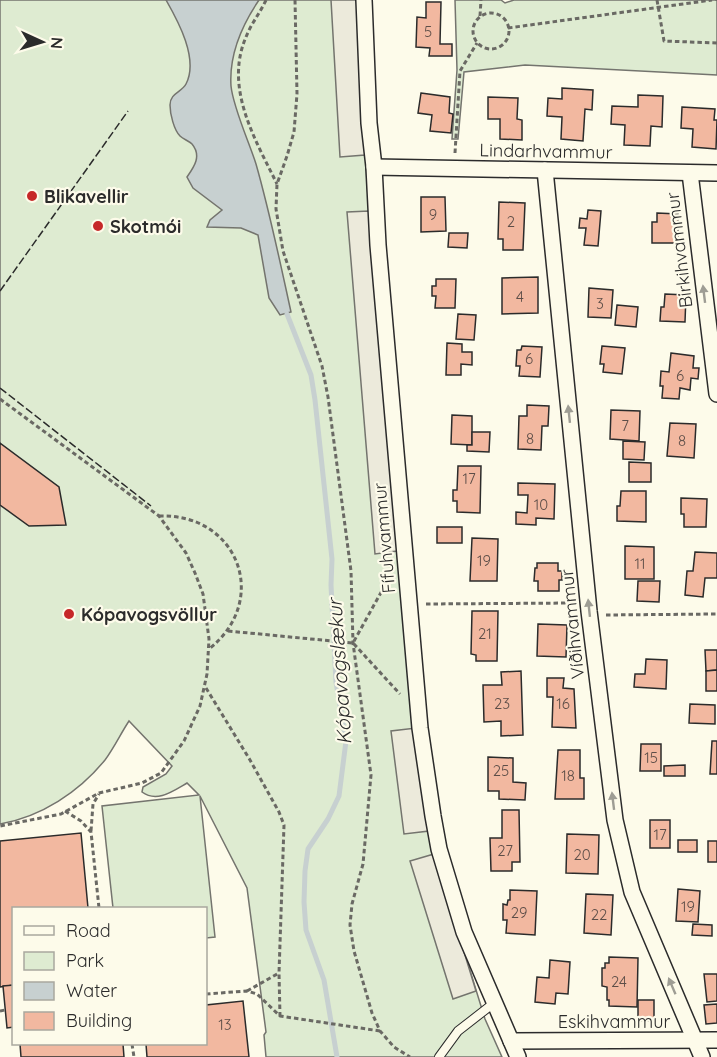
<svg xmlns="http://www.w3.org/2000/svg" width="717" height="1057" font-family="Quicksand,sans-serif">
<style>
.green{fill:#deebd1;stroke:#74746e;stroke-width:1.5}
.parking{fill:#eceadb;stroke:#74746e;stroke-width:1.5}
.water{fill:#c7d0d0;stroke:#74746e;stroke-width:1.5}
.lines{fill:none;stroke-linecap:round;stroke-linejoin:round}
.stream{stroke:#c7d0d0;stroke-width:5}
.building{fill:#f2b8a0;stroke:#2b2b2b;stroke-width:1.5}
.service-casing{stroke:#2b2b2b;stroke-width:10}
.minor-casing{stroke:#2b2b2b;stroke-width:18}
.path{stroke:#6a6964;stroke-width:3;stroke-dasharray:4.5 3;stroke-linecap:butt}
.service{stroke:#fdfbea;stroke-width:8}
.minor{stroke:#fdfbea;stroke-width:15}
.fence{stroke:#2b2b2b;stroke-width:1.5;stroke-dasharray:8 3;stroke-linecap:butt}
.oneway{fill:#9e9d94}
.poi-dot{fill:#c62828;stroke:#fdfbea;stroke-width:2}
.labels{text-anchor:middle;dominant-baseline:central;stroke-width:4.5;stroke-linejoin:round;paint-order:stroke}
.number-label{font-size:15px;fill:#5d4e48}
.street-label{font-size:18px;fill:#2b2b2b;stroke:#fdfbea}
.poi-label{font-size:18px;font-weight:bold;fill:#2b2b2b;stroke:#fdfbea;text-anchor:start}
.water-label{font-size:20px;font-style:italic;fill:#2b2b2b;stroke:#fdfbea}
</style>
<rect width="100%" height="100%" fill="#fdfbea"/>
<g class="green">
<path d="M0,0H358L367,183L391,487L434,854L485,1019L502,1057H266L264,1035L266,1032L247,888L200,796L215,937L206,938V908H113L102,806L199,795L187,783C173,791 157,803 142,792L143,787L166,774L172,766L129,721C121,733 114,748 105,760C79,792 41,817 0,824Z"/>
<polygon points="455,0 501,0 505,3 514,0 717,0 717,75 525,65 464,72 458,139 452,139 457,70"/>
</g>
<g class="parking">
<polygon points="331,0 357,0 365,155 340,157"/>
<polygon points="369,211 397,551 375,554 347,212"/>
<polygon points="416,728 429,831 404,834 391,731"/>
<polygon points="434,854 476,991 453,999 410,861"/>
</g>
<path class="water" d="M166,0H259C242,25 229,55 231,86C233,107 249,142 256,164C270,213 280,262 291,312L280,315L269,298L258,235L241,228L207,227L210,220L222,210L193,188L187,177C194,167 202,156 192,144C189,141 183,139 180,136C174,130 170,114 170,105C170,93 182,92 186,84C199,59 178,21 166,0Z"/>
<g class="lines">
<polyline class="stream" points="287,314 311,375 315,400 332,559 331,585 336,682 346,741 339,796 328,819 308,849 305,871 304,902 306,930 324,980 337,1057"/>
</g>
<g class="building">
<polygon points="426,2 441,2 440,44 452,44 452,56 429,56 430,48 416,47 417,17 426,18"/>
<polygon points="562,88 593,90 592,110 585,109 583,141 561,139 562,117 547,116 548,98 562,99"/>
<polygon points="421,93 450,97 449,113 453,114 451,133 430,131 432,115 418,113"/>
<polygon points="638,95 663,96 662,127 651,126 650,146 624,145 625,125 611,124 612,106 638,107"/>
<polygon points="488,97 518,98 517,119 522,120 522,140 500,139 500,119 488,119"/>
<polygon points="682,107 715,109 714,120 717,120 716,149 692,147 693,129 681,128"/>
<polygon points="421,197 445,197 446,231 421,232"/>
<polygon points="499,202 525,203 523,250 503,250 503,239 498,239"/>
<polygon points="588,210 601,211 598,246 584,245 586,228 579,228 580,218 587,219"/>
<polygon points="657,213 678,214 678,243 652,243 652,222 657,222"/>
<polygon points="449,233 468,233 467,248 448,247"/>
<polygon points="538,277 538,313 502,314 502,278"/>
<polygon points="436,279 456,279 455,308 435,308 436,296 432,296 432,286 436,286"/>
<polygon points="589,288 613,290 611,318 588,317"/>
<polygon points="665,294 686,295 685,322 660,321 661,307 664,307"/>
<polygon points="617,305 638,307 636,327 615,325"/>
<polygon points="458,314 476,315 474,340 456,339"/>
<polygon points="447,343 462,344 462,352 472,352 472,365 461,364 461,375 446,375"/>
<polygon points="522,346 542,347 540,377 519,376 520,366 516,366 517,350 521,350"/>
<polygon points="602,346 625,348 622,374 603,372 604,364 600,364"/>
<polygon points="671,353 694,356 693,368 699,368 698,379 691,378 690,390 680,388 679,399 662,398 663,386 660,386 661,371 669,372"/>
<polygon points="527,405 549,406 548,426 542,426 541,450 518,449 519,416 527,416"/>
<polygon points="611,410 640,411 639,441 610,439"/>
<polygon points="452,415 472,416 472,445 451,444"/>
<polygon points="670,423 696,424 694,458 667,456"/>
<polygon points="472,432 490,432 489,452 467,451 467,445 472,445"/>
<polygon points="623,441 645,442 644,460 623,459"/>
<polygon points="0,443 59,487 66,525 29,526 0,505"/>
<polygon points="629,462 651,463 651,482 629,482"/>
<polygon points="458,466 481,466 480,513 457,512 457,501 453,501 453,490 457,490"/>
<polygon points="518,483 555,484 554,519 536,518 536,525 516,524 516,512 527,513 528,495 518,495"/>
<polygon points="621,491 646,491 646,522 617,521 617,506 620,506"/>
<polygon points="681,498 707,499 706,527 684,527 684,514 681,514"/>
<rect x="437" y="527" width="25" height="16"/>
<polygon points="472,538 498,539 497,581 470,581"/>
<polygon points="625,546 654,547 654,579 625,579"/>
<polygon points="695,552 717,553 717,578 705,578 703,597 685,595 687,571 693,571"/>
<polygon points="537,563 558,563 558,571 562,571 562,580 559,580 559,591 538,591 538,581 534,581 535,568 537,568"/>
<polygon points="638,581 660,581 659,602 637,601"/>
<polygon points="472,611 498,611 497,661 476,661 476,655 471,654"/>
<polygon points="538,624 567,625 566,657 537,656"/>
<polygon points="705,650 717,650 717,670 706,671"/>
<polygon points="646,659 667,660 666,689 634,687 635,674 645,674"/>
<polygon points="717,670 717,691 706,691 706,671"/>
<polygon points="521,671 523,735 501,736 501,721 484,722 483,685 502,685 501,672"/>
<polygon points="547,678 564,678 563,688 574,689 576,728 552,727 553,697 547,697"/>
<polygon points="690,704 715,705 715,724 689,723"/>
<polygon points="712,741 717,741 717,774 710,774"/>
<polygon points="641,744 661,744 661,771 640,771"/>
<polygon points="558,750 580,750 580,778 584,778 584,799 555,799"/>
<polygon points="488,757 513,758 513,782 526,783 525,800 499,799 499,791 488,791"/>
<polygon points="685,765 685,776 664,776 664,766"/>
<polygon points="502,810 519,810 520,862 512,862 512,871 491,871 490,838 502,838"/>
<rect x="650" y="820" width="20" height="28"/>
<polygon points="81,833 88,908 14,908 14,985 0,987 0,841"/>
<polygon points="567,834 599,835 598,874 566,873"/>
<rect x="678" y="840" width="19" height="12"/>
<rect x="708" y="841" width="9" height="21"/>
<polygon points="678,889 700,891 698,922 676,921"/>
<polygon points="510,890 537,891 535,935 506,933 507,920 503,920 503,904 507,905 508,900 510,900"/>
<polygon points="586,894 613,895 611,935 584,933"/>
<polygon points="693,924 712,925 712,936 692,935"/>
<polygon points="609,957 638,958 637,1007 609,1006 609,1000 607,1000 607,987 602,986 602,968 605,968 605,963 609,963"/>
<polygon points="550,960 570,962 568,994 556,993 555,1004 535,1002 537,977 549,978"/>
<polygon points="704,974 717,974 717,1001 707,1002"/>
<polygon points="14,985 14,1027 7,1028 3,986"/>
<rect x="638" y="1000" width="16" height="21"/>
<polygon points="243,1001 249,1057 147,1057 146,1044 206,1044 206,1005"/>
<polygon points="717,1004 717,1023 706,1024 704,1005"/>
<polygon points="20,1044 123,1044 124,1057 21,1057"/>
</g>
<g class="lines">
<defs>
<polyline id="service" points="439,1057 458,1031 494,1003"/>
<g id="minor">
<polyline points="364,0 369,123 374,167 378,245 420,728 433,816 439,849 464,932 518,1057"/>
<polyline points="374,167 717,173"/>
<polyline points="545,170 589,611 615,820 632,892 702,1057"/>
<polyline points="690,173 717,394"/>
<polyline points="511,1041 717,1040"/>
</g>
</defs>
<use href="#service" class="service-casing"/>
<use href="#minor" class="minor-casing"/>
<g class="path">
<path d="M266,0C260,13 251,24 246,37C224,88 255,139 277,184"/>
<polyline points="295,0 297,94 294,132 287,156 277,184 276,209 283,251 322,366 328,397 351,571 353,643 371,775 363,864 352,904 350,925 354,951 372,1013 380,1031 394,1047 410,1057"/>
<polyline points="657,0 664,41 717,43"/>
<polyline points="717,0 717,1"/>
<circle cx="491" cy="31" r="18"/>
<polyline points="480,16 481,0"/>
<polyline points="508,28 712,0"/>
<polyline points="455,153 460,71 477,43"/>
<polyline points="0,399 159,516 186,553 195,573 203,594 209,639 207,674 200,706 184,741 161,773 142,783 99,793 61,814 0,826"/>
<path d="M159,516C238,513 271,600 209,649"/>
<polyline points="391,580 384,587 353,643 400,694"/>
<polyline points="426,604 572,603"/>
<polyline points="606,615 717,614"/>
<polyline points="228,631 353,643"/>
<polyline points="206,688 250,760 279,812 284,825 279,973 280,1016"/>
<polyline points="65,811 81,821 91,832 99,908"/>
<polyline points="91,831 93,804 99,794"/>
<polyline points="247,991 279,973"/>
<polyline points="206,994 247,991 257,994 280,1016 380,1031"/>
<polyline points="0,1011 5,1010"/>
<polyline points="132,1044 134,1057"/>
</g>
<use href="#service" class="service"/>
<use href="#minor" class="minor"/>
<g class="fence">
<polyline points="0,291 128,111"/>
<polyline points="0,388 151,506"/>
</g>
</g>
<defs><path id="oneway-solid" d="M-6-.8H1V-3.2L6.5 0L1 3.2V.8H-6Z" transform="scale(1.5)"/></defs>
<g class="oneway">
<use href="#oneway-solid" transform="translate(704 294) rotate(-97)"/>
<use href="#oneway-solid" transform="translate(569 414) rotate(-96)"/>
<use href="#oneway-solid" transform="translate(589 608) rotate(-96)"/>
<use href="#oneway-solid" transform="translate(613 801) rotate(-97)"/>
<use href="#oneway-solid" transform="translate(672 986) rotate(-113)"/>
</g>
<g class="poi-dot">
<circle cx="32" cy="196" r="6"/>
<circle cx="98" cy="226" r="6"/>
<circle cx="69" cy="614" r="6"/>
</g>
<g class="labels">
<g class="number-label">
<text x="428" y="31">5</text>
<text x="433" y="214">9</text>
<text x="511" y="221">2</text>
<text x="520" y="296">4</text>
<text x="600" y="303">3</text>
<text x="529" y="358">6</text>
<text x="680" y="375">6</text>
<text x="625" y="425">7</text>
<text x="530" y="438">8</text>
<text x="682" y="440">8</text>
<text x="469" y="478">17</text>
<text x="541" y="504">10</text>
<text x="484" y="560">19</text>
<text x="640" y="563">11</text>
<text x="485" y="633">21</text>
<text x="502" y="703">23</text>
<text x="563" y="703">16</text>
<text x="651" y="757">15</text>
<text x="501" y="770">25</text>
<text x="568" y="775">18</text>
<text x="660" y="834">17</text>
<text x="505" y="850">27</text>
<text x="582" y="854">20</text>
<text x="688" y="906">19</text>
<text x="519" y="912">29</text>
<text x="599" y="914">22</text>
<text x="619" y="981">24</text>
<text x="225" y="1024">13</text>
</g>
<g class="street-label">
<text transform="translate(546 151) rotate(1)">Lindarhvammur</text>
<text transform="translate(679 250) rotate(-97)">Birkihvammur</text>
<text transform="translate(384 538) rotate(-95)">Fífuhvammur</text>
<text transform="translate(572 624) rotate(-96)">Víðihvammur</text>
<text x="614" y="1021">Eskihvammur</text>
</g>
<g class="poi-label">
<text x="44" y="196">Blikavellir</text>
<text x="110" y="226">Skotmói</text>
<text x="81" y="614">Kópavogsvöllur</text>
</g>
<g class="water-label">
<text transform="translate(339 672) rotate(-94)">Kópavogslækur</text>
</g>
</g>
<rect x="12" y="907" width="195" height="138" fill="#fdfbea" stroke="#a9a89e" stroke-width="1.5"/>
<rect x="24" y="926" width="30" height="9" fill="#fdfbea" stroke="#a9a89e" stroke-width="1.5"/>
<text x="66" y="937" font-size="18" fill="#2b2b2b">Road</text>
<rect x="24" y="952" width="30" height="18" fill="#deebd1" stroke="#a9a89e" stroke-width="1.5"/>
<text x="66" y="967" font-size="18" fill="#2b2b2b">Park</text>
<rect x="24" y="982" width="30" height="18" fill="#c7d0d0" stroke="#a9a89e" stroke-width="1.5"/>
<text x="66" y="997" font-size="18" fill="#2b2b2b">Water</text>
<rect x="24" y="1012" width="30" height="18" fill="#f2b8a0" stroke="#a9a89e" stroke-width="1.5"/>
<text x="66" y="1027" font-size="18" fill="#2b2b2b">Building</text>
<g transform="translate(42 42) rotate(94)" stroke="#fdfbea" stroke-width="4.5" paint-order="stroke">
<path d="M0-4.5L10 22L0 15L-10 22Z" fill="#2b2b2b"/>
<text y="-9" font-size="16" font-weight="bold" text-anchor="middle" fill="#2b2b2b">N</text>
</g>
</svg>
